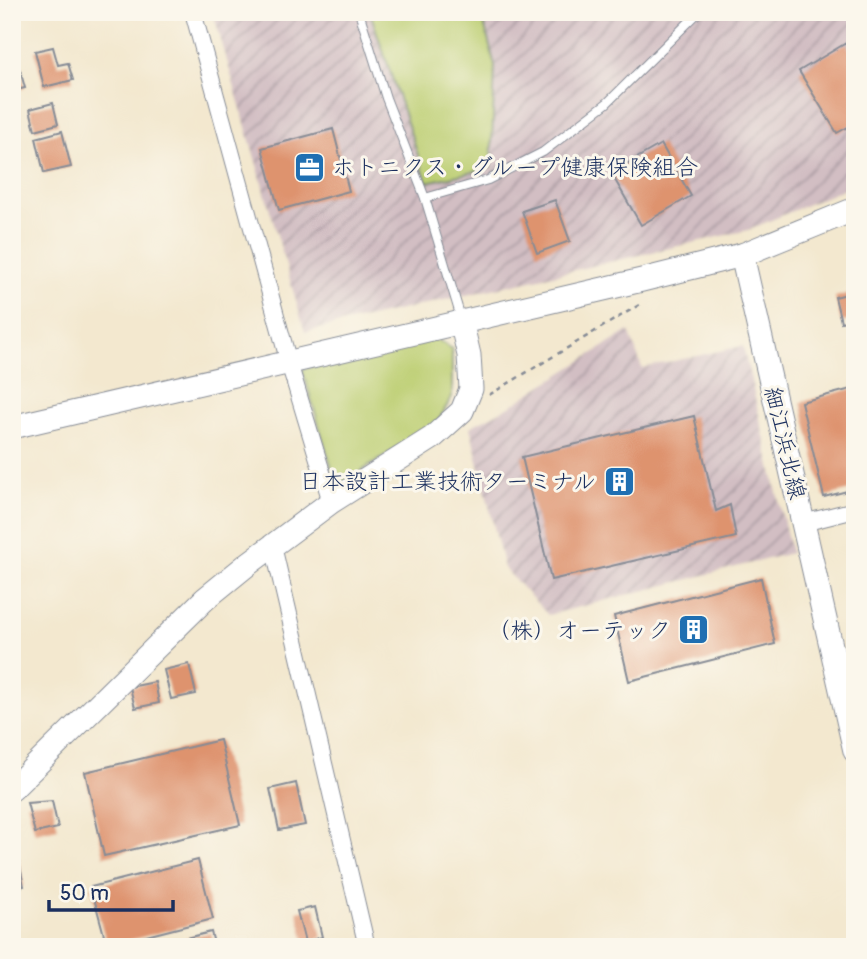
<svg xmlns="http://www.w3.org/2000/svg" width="867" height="959" font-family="Pangolin,'Klee One',sans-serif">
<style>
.industrial{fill:url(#industrial-furrows)}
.grass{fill:#bcce71;stroke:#6c7e68;stroke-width:2}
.building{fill:#de936e}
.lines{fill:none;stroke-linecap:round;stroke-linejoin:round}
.lane-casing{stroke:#878c96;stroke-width:10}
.street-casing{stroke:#878c96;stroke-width:18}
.secondary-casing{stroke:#878c96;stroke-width:25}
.path{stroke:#878c96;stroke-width:2.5;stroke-dasharray:5 5;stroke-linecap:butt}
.lane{stroke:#fff;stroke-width:8}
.street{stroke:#fff;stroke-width:16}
.secondary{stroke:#fff;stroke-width:23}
.labels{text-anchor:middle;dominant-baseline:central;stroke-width:6;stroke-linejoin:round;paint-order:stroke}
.poi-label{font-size:23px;fill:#1b2f5e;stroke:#fbf7ec;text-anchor:end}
.street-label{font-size:23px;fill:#1b2f5e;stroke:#fbf7ec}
</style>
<defs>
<pattern id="industrial-furrows" width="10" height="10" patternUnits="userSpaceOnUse" patternTransform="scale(1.75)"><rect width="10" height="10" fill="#d2bec3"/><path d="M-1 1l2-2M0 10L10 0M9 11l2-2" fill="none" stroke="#aa9ba2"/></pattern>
</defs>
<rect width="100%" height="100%" fill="#fbf7ec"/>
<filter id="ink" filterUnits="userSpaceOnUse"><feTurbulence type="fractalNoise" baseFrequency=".0143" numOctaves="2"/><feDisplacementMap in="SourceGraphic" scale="14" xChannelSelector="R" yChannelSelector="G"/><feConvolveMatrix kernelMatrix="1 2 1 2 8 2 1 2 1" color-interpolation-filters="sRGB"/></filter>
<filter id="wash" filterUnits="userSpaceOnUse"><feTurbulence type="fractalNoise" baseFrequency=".00686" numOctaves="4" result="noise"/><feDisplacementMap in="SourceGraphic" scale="28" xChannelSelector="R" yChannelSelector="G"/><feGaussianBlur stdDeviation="1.57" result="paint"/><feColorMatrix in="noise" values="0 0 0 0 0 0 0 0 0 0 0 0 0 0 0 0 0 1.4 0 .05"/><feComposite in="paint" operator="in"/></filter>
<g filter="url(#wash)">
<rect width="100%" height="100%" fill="#f3e8cf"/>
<g class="industrial">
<polygon points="213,12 855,12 855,184 748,230 305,332"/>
<polygon points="629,331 642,368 743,346 791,553 548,615 504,568 470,427 510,406"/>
</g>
<g class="grass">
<polygon points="370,12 481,12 495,66 491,168 427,182"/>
<polygon points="432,336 452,349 452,397 436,425 337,486 302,369"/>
</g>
<g id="blocks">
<g class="building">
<polygon points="846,43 855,57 855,123 837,133 799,71"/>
<polygon points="53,47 58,65 68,63 73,80 44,87 35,51"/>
<polygon points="20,70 25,88 12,91 12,72"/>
<polygon points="53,103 58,124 35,130 30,109"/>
<polygon points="333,129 349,191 279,210 262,148"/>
<polygon points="62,131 71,167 44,173 36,138"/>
<polygon points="661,144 691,196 641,225 611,173"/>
<polygon points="555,200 570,241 537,253 522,211"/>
<polygon points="855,292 855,319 841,322 835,297"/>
<polygon points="855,388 855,489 824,497 801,402"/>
<polygon points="694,416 716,511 730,505 736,537 551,580 522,457"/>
<polygon points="761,578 775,644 629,681 614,616"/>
<polygon points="189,664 196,694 171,699 164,670"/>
<polygon points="155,682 159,703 135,708 130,687"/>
<polygon points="12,701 19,724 12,726"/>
<polygon points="220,740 240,825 104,856 85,772"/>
<polygon points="296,783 305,825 279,830 270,789"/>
<polygon points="52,801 58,828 35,833 27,803"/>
<polygon points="16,847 24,886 12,889 12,848"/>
<polygon points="198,860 213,919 107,946 91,887"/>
<polygon points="315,907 322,937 305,942 297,911"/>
<polygon points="211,932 215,947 154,947 154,946"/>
</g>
</g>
</g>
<g filter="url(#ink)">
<use href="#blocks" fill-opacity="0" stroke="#878c96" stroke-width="2"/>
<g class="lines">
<defs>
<g id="lane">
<polyline points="359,12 386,98 425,198 461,318"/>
<polyline points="425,198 488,180 543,152 607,103 699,12"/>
</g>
<g id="street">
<polyline points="193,12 289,363 331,502"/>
<polyline points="803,523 855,510"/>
<polyline points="273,546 367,947"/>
</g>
<g id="secondary">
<polyline points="742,255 855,751"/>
<polyline points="12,427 642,280 742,255 855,209"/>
<polyline points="12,789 205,599 248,564 331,502 432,438 462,411 471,389 469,355 461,321"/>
</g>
</defs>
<use href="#lane" class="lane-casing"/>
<use href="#street" class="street-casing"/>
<use href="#secondary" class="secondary-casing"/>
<polyline class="path" points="489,395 639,305 639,301"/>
<use href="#lane" class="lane"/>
<use href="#street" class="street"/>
<use href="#secondary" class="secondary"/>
</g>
</g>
<defs>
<symbol id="office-square" viewBox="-11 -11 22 22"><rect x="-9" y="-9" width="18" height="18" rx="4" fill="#1f6fb2" stroke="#fbf7ec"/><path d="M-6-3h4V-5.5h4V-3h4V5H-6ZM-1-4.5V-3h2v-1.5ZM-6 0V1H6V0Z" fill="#fff"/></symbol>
<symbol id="building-square" viewBox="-11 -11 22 22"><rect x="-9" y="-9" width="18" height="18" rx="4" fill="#1f6fb2" stroke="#fbf7ec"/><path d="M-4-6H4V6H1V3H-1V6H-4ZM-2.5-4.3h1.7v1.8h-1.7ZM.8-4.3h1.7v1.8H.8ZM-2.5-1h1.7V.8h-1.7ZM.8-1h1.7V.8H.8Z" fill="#fff"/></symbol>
</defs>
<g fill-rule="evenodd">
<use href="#office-square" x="292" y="150" width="35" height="35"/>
<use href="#building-square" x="602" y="464" width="35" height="35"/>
<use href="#building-square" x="676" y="612" width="35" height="35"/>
</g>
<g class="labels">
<g class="poi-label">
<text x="332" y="167" text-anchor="start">ホトニクス・グループ健康保険組合</text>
<text x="596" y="481">日本設計工業技術ターミナル</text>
<text x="671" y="630">（株）オーテック</text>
</g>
<g class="street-label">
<text transform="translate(785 443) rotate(77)">細江浜北線</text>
</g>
</g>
<rect width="867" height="959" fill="none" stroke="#fbf7ec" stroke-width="42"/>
<path d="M49 900v10h124v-10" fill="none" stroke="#1b2f5e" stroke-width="3.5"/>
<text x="60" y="900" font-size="21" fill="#1b2f5e" stroke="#fbf7ec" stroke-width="5" paint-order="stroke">50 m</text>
</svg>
